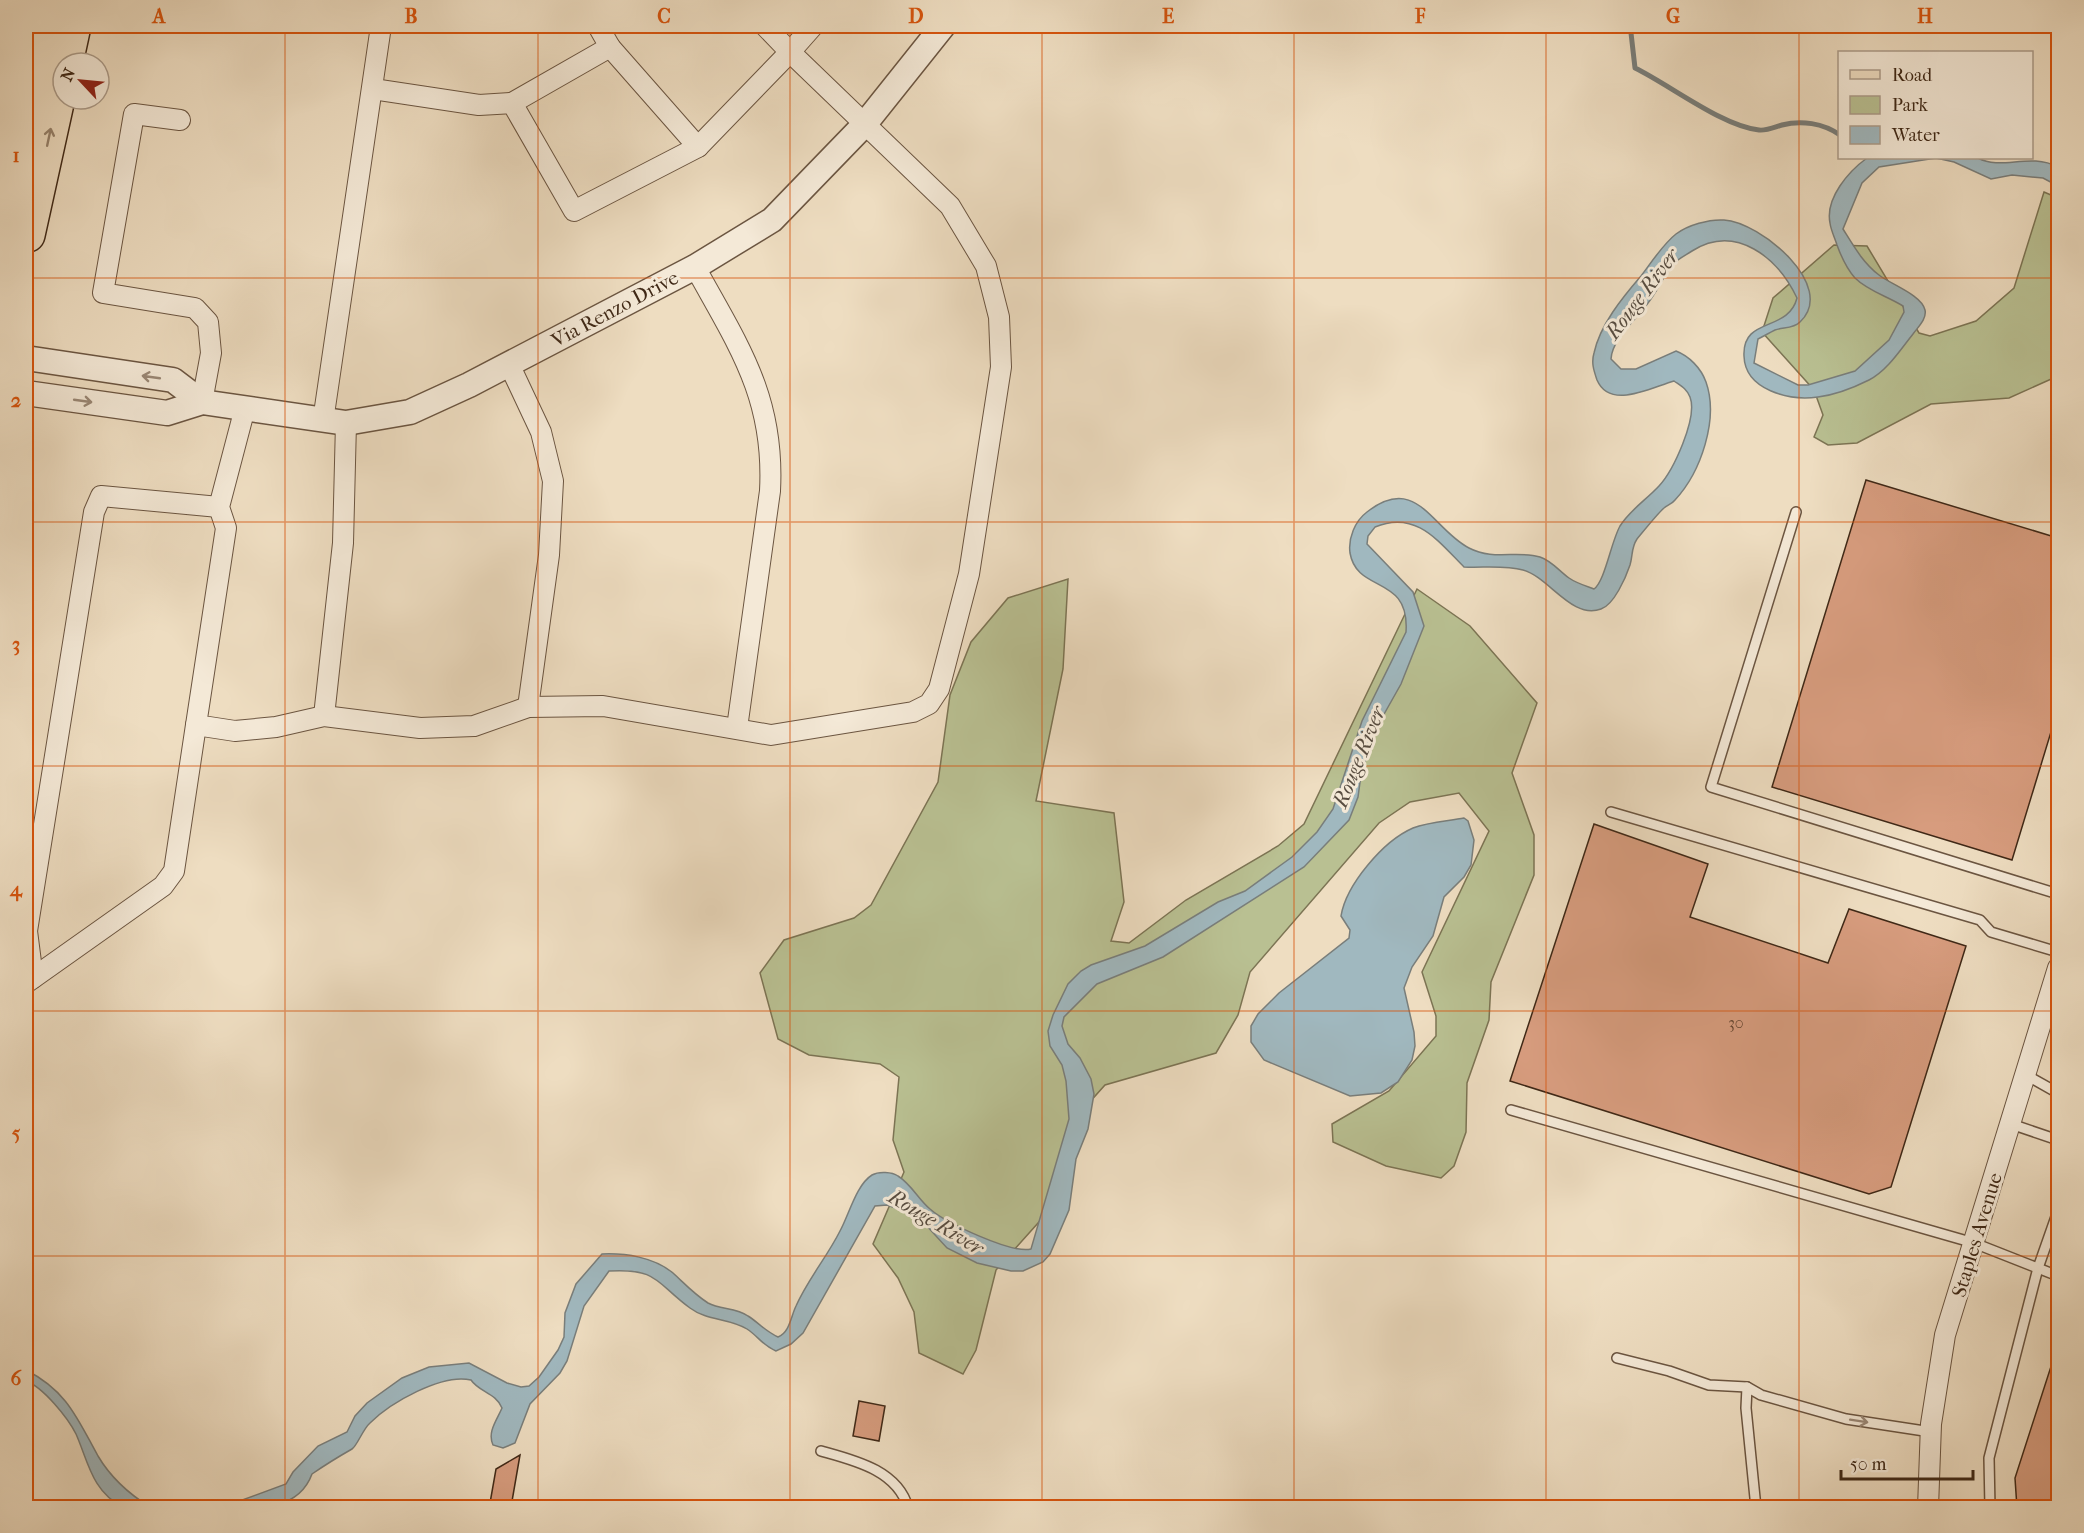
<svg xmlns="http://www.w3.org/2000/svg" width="2084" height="1533" font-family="'IM FELL French Canon',serif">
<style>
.green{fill:#b9c092;stroke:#7c7454;stroke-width:1.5}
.water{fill:#a0b8bf;stroke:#797e7b;stroke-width:1.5}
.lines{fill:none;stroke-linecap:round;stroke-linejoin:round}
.stream{stroke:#797e7b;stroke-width:5}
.building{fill:#d79c7e;stroke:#3f2816;stroke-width:1.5}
.service-casing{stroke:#6b5541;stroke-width:12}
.minor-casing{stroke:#6b5541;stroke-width:22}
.tertiary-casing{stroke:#6b5541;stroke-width:27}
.primary-casing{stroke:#3f2816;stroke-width:33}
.motorway-casing{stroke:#3f2816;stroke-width:36}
.service{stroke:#f4e9d7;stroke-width:9}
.minor{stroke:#f4e9d7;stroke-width:20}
.tertiary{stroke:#f4e9d7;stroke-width:24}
.primary{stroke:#eeddc1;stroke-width:30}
.motorway{stroke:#eeddc1;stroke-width:33}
.oneway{stroke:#96826c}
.oneway2{stroke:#9a8876}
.grid{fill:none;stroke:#d7540d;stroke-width:1.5;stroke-opacity:0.55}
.labels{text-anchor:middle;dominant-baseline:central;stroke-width:6;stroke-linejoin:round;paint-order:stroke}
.number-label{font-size:16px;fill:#654530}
.street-label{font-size:20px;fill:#3f2816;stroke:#f4e9d7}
.water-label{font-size:21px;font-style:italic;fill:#574c40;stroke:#f4e9d7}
.neatline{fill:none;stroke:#d7540d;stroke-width:2}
.grid-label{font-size:20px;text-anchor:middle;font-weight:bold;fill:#d7540d}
</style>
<rect width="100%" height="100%" fill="#eeddc1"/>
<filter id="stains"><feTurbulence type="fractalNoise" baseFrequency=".00333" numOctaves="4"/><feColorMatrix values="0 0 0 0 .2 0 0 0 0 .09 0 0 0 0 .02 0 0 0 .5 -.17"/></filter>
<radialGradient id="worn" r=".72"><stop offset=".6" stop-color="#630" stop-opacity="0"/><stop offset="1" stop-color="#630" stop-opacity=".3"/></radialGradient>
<g class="green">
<polygon points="2044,192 2058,198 2058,376 2009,398 1931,404 1857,443 1828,445 1814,437 1823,415 1814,390 1762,332 1773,298 1834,245 1867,246 1919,333 1930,336 1976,321 2014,288"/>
<polygon points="1068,579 1063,669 1036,801 1114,813 1124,902 1111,941 1129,943 1186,900 1278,846 1304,824 1417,589 1470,626 1537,703 1512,773 1534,835 1534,875 1491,982 1489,1020 1467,1083 1466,1132 1454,1166 1441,1178 1386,1166 1333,1142 1332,1124 1389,1091 1436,1036 1436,1016 1422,972 1489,831 1459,793 1410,802 1379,823 1250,972 1238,1015 1216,1053 1105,1085 1088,1104 1055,1204 996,1270 976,1350 963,1374 919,1353 914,1312 898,1278 873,1244 904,1172 893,1140 899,1077 880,1064 809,1055 778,1039 760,973 784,940 854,918 871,905 938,782 950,695 971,642 1008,598"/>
</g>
<g class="water">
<path d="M1867,158H1978C2002,171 2029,152 2058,167V186L2043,178L2012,175L1991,179L1954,162L1936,158L1879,167L1862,183L1843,229C1853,245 1863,263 1879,275C1890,284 1922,295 1925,310C1927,319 1918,327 1913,334C1901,349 1887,371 1869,380C1855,387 1834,395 1818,397C1789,401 1745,390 1744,356C1742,316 1788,333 1797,298C1778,258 1736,223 1692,251C1686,255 1678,259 1673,264C1663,276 1658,291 1648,303C1636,320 1612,339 1611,359L1621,369H1636L1676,351C1689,356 1701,368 1706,382C1719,419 1701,472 1675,500C1672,504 1667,505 1664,508C1659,512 1642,533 1637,539C1631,548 1633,555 1630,565C1626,577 1614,605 1601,609C1572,620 1549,577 1523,570C1505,565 1482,568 1464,567C1438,541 1416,510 1375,527L1368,536L1367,544L1413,592L1424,626L1401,684L1374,732L1361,775L1358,797L1349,820L1304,867L1163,957L1097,984L1064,1017L1062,1026L1068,1044L1080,1058L1091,1079L1094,1094L1088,1129L1076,1159L1069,1210L1050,1254L1043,1262L1023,1271H1011L977,1263L947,1248L925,1224L909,1213L887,1205L875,1206L803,1333L791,1344L776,1351C762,1345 759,1337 747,1329C730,1318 707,1321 690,1308C656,1283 658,1268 609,1271L584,1306L567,1361L560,1373L530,1404L515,1443L503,1448L493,1445C487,1432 497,1420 502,1408C496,1393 479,1392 471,1380C442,1373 390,1403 370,1423C363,1429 357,1446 352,1449C338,1457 325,1465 312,1474C298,1512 256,1508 223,1507L286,1484L293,1472L318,1446L347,1432L355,1416L367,1403L402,1378L429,1367L469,1363L507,1383L521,1387L529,1386L539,1377L558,1350L564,1337L565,1313L576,1284L602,1254C625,1253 654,1257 673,1273C685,1284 694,1294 708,1303C721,1310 736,1307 748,1316C759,1323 765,1331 778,1337C790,1332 791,1316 796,1306C808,1279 827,1257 840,1231C849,1215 856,1185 872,1175C879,1171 892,1172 898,1176C911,1184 919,1200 930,1209C946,1223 1012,1254 1031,1249L1069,1119L1066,1081L1062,1065L1050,1046L1048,1031L1053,1015L1068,984L1081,971L1091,965L1145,946L1218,902L1245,891L1292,857L1317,832L1333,809L1362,721L1406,632C1410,574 1357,594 1350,553C1348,538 1355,521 1367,512C1417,473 1432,529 1469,548C1494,561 1516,550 1540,557C1552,561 1559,571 1569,578C1576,583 1586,586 1594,589C1605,581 1611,542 1620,526C1630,510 1646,500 1659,486C1673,471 1698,418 1690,397C1687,389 1681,386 1674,381C1650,388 1610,410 1597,380C1594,371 1591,363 1594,353C1600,325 1622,298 1641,276C1651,263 1663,244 1676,234C1688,225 1709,219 1724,220C1760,222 1838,286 1800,322C1793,329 1783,327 1775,330C1769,333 1764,336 1758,339L1754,363L1798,385H1808L1855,371L1889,340L1904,312L1903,306C1887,296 1868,291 1855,278C1847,269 1841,256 1837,245C1835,238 1831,231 1830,223C1825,198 1849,171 1867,158Z"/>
<path d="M1464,818L1468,821L1474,840L1471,865L1464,877L1444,897L1433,936L1412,967L1404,988L1414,1032L1415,1046L1412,1060L1398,1082L1381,1093L1350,1096L1264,1060L1251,1042V1026L1258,1014L1279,993L1349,938L1350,930L1341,916C1346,885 1383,841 1413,828C1428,822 1448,821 1464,818Z"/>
<path d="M26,1370C67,1391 77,1418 98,1456C111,1478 129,1494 150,1507C142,1508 129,1510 123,1507C92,1492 88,1461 76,1434C68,1418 43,1387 26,1381Z"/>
</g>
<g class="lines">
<path class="stream" d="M1636,26L1631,33L1635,68C1670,85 1722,126 1759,130C1766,131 1775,127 1782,125C1801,120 1823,123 1840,135"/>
</g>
<g class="building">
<polygon points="1866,480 2058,538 2058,709 2012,860 1772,787"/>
<polygon points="1594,824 1708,864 1690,917 1828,963 1849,909 1966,946 1891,1187 1869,1194 1510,1081"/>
<polygon points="2056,1351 2058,1351 2058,1508 2017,1508 2015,1478"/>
<polygon points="859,1401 885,1406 879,1441 853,1436"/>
<polygon points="520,1455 511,1507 490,1503 496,1469"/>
</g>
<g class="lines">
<defs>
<g id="service">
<polyline points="1796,512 1711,787 2058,894"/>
<polyline points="1611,812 1980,920 1991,932 2058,952"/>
<polyline points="2026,1075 2058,1093"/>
<polyline points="1511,1110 1974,1243 2058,1276"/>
<polyline points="2011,1124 2058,1140"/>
<polyline points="1617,1358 1669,1371 1709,1385 1747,1387 1761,1395 1846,1419 1931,1432"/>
<polyline points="1747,1387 1746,1408 1756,1508"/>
<path d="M821,1451C853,1460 898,1470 908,1508"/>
<polyline points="1990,1508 1989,1458 2038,1268 2058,1211"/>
</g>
<g id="minor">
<polyline points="610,47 698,147"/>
<polyline points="373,89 479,105 512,103 574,211 698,147 790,52 765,26"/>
<polyline points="512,103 610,47 598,26"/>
<polyline points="180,120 134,114 103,293 195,308 208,322 211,353 202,402"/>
<path d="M695,267C738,345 775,397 770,491L737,728"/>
<polyline points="509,364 541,432 553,481 549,555 528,707"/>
<polyline points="245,408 219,507 226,528 196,725 235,731 276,727 324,716 420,728 474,726 528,707 603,706 771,735 913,712 929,704 939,689 969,574 1001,367 999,317 986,266 950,206 790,52 813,26"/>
<polyline points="323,421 381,26"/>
<polyline points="324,716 343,543 346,423"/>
<polyline points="33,978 27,931 94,512 101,496 219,507"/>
<polyline points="26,983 163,886 174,871 196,725"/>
<polyline points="1928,1508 1931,1424 1945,1335 2058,968"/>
</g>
<g id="tertiary">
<polyline points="26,358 173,380 202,402"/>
<polyline points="26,393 167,413 202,402 346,423 410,412 469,385 695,267 772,220 864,125 943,26"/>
</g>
<polyline id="primary" points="26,140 44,26"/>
<g id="motorway">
<polyline points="66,63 74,26"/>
<polyline points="28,235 63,76"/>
</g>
</defs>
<use href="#service" class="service-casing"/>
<use href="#minor" class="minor-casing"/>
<use href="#tertiary" class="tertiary-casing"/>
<use href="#primary" class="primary-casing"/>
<use href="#motorway" class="motorway-casing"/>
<use href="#service" class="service"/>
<use href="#minor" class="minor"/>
<use href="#tertiary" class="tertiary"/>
<use href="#primary" class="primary"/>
<use href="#motorway" class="motorway"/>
</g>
<defs><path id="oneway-shaft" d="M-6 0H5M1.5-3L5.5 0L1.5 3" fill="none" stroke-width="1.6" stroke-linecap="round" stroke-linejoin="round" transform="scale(1.5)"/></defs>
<use class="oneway" href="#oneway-shaft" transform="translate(49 137) rotate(-78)"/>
<g class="oneway2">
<use href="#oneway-shaft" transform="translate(151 377) rotate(-172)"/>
<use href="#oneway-shaft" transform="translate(83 401) rotate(8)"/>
<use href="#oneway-shaft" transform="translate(1859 1421) rotate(9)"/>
</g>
<path class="grid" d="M285,26V1508M538,26V1508M790,26V1508M1042,26V1508M1294,26V1508M1546,26V1508M1799,26V1508M26,278H2058M26,522H2058M26,766H2058M26,1011H2058M26,1256H2058"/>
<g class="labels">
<g class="number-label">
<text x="1736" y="1022">30</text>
</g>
<g class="street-label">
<text transform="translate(615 309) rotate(-28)">Via Renzo Drive</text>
<text transform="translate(1977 1235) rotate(-73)">Staples Avenue</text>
</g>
<g class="water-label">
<text transform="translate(1642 294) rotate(-53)">Rouge River</text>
<text transform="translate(1359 757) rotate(-68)">Rouge River</text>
<text transform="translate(936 1222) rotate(31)">Rouge River</text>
</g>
</g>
<rect width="2084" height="1533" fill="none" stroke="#eeddc1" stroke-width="66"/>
<rect x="1838" y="51" width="195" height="108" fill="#f4e9d7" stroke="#ac9c8a" stroke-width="1.5"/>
<rect x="1850" y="70" width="30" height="9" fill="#eeddc1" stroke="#ac9c8a" stroke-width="1.5"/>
<text x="1892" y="81" font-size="18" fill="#3f2816">Road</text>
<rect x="1850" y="96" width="30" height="18" fill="#b9c092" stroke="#ac9c8a" stroke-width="1.5"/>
<text x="1892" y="111" font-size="18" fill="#3f2816">Park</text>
<rect x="1850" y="126" width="30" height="18" fill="#a0b8bf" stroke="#ac9c8a" stroke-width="1.5"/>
<text x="1892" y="141" font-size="18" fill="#3f2816">Water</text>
<g transform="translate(81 81) rotate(296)"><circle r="28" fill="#f4e9d7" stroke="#ac9c8a" stroke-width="1.5"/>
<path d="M0-4.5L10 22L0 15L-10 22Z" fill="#8f2418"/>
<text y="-9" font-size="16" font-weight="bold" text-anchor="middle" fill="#3f2816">N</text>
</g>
<path d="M1841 1470v9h132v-9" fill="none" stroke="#3f2816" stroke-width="3"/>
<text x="1850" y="1470" font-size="18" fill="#3f2816" stroke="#f4e9d7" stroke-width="4.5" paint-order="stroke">50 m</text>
<rect x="33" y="33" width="2018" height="1467" class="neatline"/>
<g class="grid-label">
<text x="159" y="23">A</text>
<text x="411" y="23">B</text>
<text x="664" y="23">C</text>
<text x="916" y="23">D</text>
<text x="1168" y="23">E</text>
<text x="1420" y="23">F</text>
<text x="1673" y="23">G</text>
<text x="1925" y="23">H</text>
<text x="16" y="162">1</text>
<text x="16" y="407">2</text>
<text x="16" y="651">3</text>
<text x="16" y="896">4</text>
<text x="16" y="1140">5</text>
<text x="16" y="1385">6</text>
</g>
<rect width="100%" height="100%" filter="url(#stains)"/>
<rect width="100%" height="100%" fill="url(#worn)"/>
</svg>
